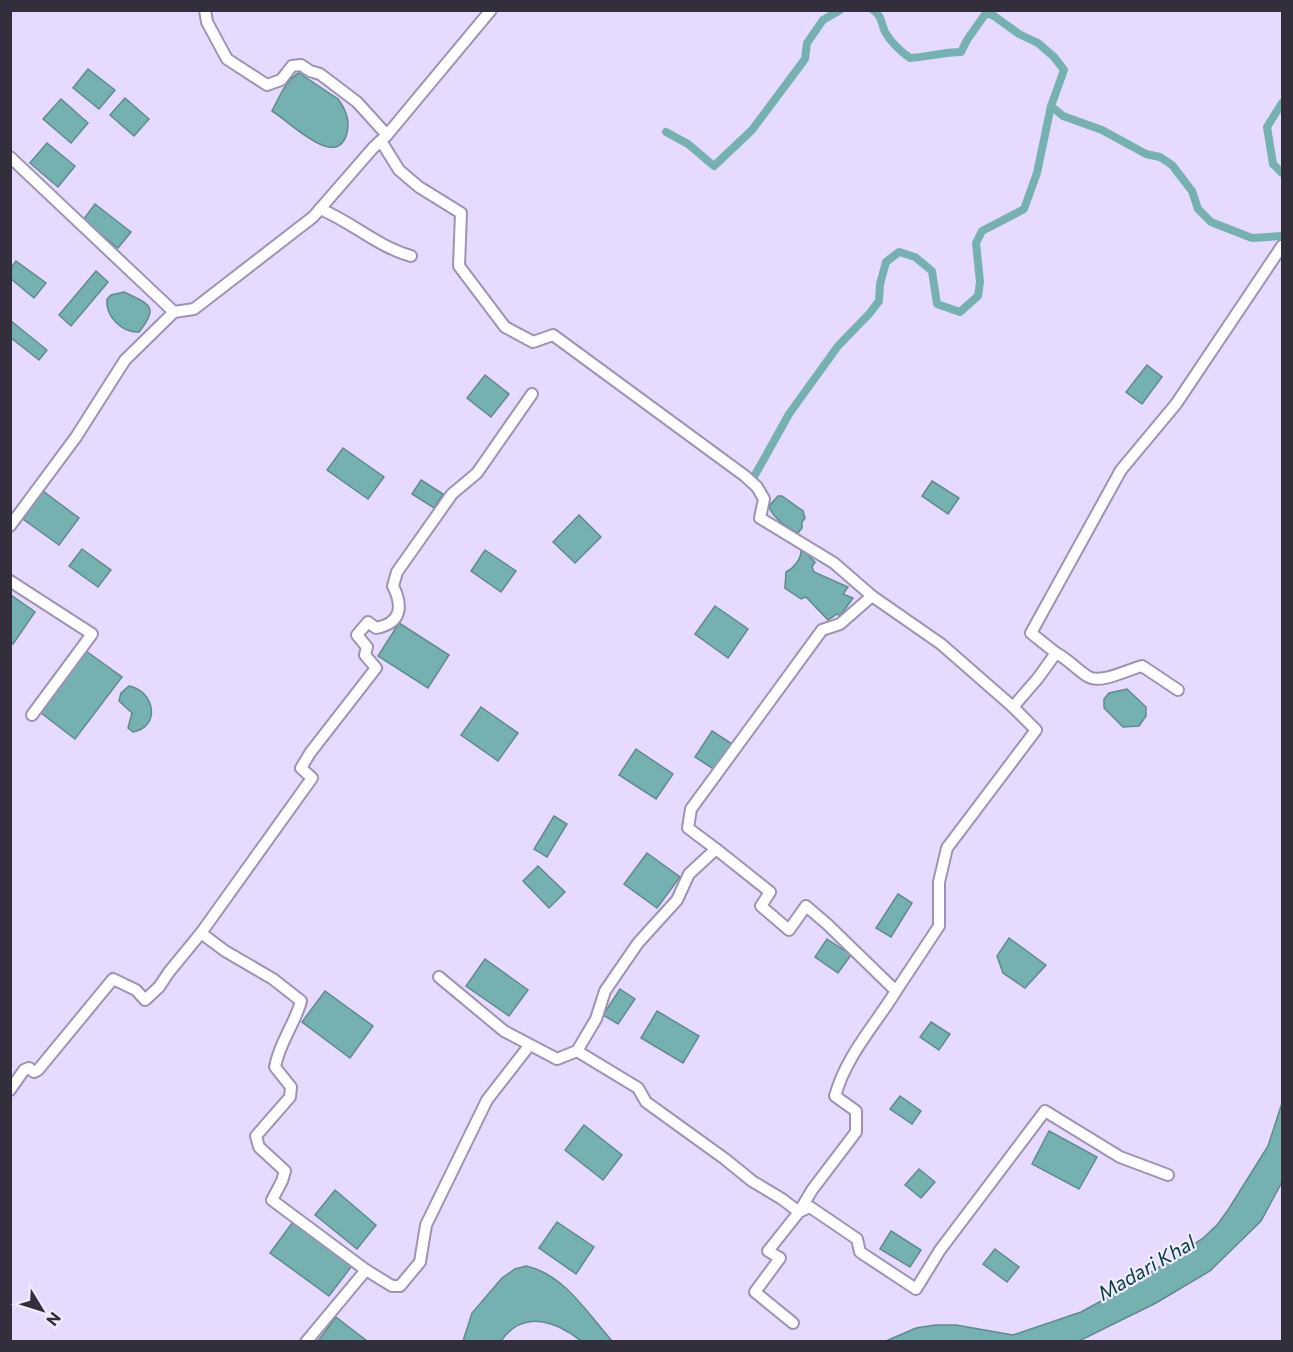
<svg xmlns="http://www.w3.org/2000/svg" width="1293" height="1352" font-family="Commissioner,sans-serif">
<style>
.water{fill:#74b1b0;stroke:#608a8d;stroke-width:1.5}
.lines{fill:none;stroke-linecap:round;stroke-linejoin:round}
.canal{stroke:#74b1b0;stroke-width:8}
.minor-casing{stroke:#9d93b4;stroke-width:14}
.minor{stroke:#fff;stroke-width:10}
.labels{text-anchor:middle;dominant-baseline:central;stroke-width:4.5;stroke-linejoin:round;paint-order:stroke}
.water-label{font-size:20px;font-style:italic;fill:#033f40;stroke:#f0ecfb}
</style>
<rect width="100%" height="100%" fill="#e6dbfe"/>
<g class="water">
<polygon points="88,69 115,90 99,109 73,88"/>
<path d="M299,73L338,99C346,110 350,120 347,133C337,172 288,120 272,111C279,98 286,79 299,73Z"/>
<polygon points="125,98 149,119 134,136 110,115"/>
<polygon points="61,99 88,123 71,143 43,119"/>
<polygon points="47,143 75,166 58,187 30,163"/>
<polygon points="95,204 131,232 118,248 83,220"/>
<polygon points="16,261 46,283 34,298 11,279 11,268"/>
<polygon points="96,271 108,282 71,326 59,315"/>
<path d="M124,292C149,304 160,306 139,332C122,333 105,316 107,299L111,295Z"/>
<polygon points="11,321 47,350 39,360 11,338"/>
<polygon points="1147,365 1162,377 1142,404 1126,392"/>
<polygon points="485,375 509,394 491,417 467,398"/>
<polygon points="343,448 384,477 368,499 327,470"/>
<polygon points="421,480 443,494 434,508 412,494"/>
<polygon points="932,481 959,498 948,514 922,496"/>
<polygon points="43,491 79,518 59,545 23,519"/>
<path d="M778,496H782L803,511L805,518L802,522V528L798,533C788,529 772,517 769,506Z"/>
<polygon points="579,515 601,537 575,563 553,542"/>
<polygon points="82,549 111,570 98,587 69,566"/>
<polygon points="485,550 516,571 501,592 471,571"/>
<path d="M801,551L806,553L815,562L812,567L814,572L848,587L843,594L853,598L840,616L837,614L828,620L806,597L801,599L785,588L786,572C794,568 801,559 801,551Z"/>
<polygon points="11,595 35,612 13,644 11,642"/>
<polygon points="715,606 748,629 728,658 695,634"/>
<polygon points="399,623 449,655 428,688 378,656"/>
<polygon points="86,651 122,677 75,739 40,712"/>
<path d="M129,686C155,691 161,727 133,732L128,728L132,713L119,701L121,693Z"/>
<polygon points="1127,689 1146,707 1146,716 1139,726 1123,727 1104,708 1104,699 1109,693"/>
<polygon points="481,707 518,733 498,761 461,735"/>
<polygon points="712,731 732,744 715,770 695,757"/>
<polygon points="636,749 673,774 656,799 619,775"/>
<polygon points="554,816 567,824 547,857 534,849"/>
<polygon points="647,853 680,877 657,908 624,884"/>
<polygon points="538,866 565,892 549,908 523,881"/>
<polygon points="898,894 912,903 891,937 876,928"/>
<polygon points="1009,938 1046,965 1025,988 1003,973 997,956"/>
<polygon points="827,939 851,955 838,973 815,957"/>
<polygon points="485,959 528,990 509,1016 466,986"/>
<polygon points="620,989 635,999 618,1024 603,1015"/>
<polygon points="325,991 373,1026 350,1058 302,1022"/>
<polygon points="657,1011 699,1036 683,1063 641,1038"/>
<polygon points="931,1022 950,1034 939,1050 920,1037"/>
<polygon points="900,1096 921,1111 912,1124 890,1109"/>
<polygon points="1282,1103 1282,1182 1261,1221 1210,1271 1156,1303 1079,1341 886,1341 916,1328 935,1325 956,1325 1013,1335 1081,1312 1136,1282 1202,1239 1217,1225 1228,1210 1268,1146"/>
<polygon points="584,1125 622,1155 603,1180 565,1150"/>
<polygon points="1049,1131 1097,1157 1079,1189 1032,1164"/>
<polygon points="919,1169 935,1182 921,1198 905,1185"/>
<polygon points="335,1190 376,1225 357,1249 315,1215"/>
<polygon points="295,1219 354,1263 329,1296 270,1253"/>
<polygon points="557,1222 594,1247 576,1274 539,1248"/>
<polygon points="891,1231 921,1250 910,1267 880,1249"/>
<polygon points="995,1249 1019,1267 1007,1282 983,1264"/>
<path d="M526,1266C564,1274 588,1314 612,1341C603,1342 593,1343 584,1342C579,1341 573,1334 568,1332C543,1317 518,1316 501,1341H463L472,1313L502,1278L515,1269Z"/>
<polygon points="336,1317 367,1341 318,1341"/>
</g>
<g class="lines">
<g class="canal">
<path d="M873,10C882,16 881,23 885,32C891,42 900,51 910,58C927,57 944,52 961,52L967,40L986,13L994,16L1019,34L1038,43L1054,57L1064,70L1051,106L1063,116L1102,130L1146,154L1160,157L1172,165L1192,191L1198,209L1211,222L1252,238L1282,236"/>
<polyline points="1282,103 1267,127 1273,164 1282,173"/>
<polyline points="666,132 688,144 714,166 752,130 805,59 807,43 823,20 840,10"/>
<polyline points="755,475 789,414 838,346 869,314 879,301 880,284 886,262 899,252 915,257 932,271 937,304 960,312 978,296 980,282 976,243 982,231 1024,209 1037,173 1051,106"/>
</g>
<defs>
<g id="minor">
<polyline points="205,10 207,22 227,59 267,85 281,80 292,66 301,65 310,71 320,74 357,102 387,135"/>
<polyline points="381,141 399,170 419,187 461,213 459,266 505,327 533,342 553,335 745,476 757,487 764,499 760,518 834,563 872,596"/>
<polyline points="10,157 174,312"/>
<path d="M320,209C352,222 378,247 411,256"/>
<polyline points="10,526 76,437 125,360 174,312 194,309 313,217 373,148 387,135 491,10"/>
<polyline points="10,581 92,634 32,715"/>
<path d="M1056,653C1068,659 1076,669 1087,676C1100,685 1126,670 1142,666L1178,690"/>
<polyline points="716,849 688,828 691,809 822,630 840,624 872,596 941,644 1013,707 1038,678 1056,653 1031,633 1121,470 1176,404 1282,246"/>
<path d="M201,933L312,778L301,768L310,753L376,668L365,655L367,647L357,635L368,622L376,628C402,623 403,606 393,586L397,572L452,494L477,473L532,394"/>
<polyline points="439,977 504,1031 557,1059 577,1051 596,1019 605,991 638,943 677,900 689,874 716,849 770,892 761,906 789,930 806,906 827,924 896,991 939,926 939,882 947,848 1036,730 1013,707"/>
<path d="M577,1051L638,1088L646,1102L725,1159L752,1181L782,1199L799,1212L812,1190L856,1132V1111L835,1096C846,1056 875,1025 896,991"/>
<path d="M10,1090L24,1070L29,1068L34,1072L38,1070L113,979L136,990L145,1000L159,987L169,972L201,933L225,951L273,979L301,1001C295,1024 279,1043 275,1067L291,1087L290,1097L256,1136L259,1147L285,1171L282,1181L272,1200L366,1270"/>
<polyline points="793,1323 755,1292 780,1258 768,1251 799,1212 810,1207 857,1239 860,1252 916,1289 940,1250 1045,1111 1120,1157 1168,1175"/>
<polyline points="306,1342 366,1270 392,1286 400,1286 420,1262 426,1225 487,1100 529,1046"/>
</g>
</defs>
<use href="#minor" class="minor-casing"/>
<use href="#minor" class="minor"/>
</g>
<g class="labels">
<g class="water-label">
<text transform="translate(1146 1267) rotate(-30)">Madari Khal</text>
</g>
</g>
<rect width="1293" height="1352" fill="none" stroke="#322e3c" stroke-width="24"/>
<g transform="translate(42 1310) rotate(128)" stroke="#f0ecfb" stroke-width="4.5" paint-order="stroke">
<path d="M0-4.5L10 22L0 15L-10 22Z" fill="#322e3c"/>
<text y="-9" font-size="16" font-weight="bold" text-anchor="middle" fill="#322e3c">N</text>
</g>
</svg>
